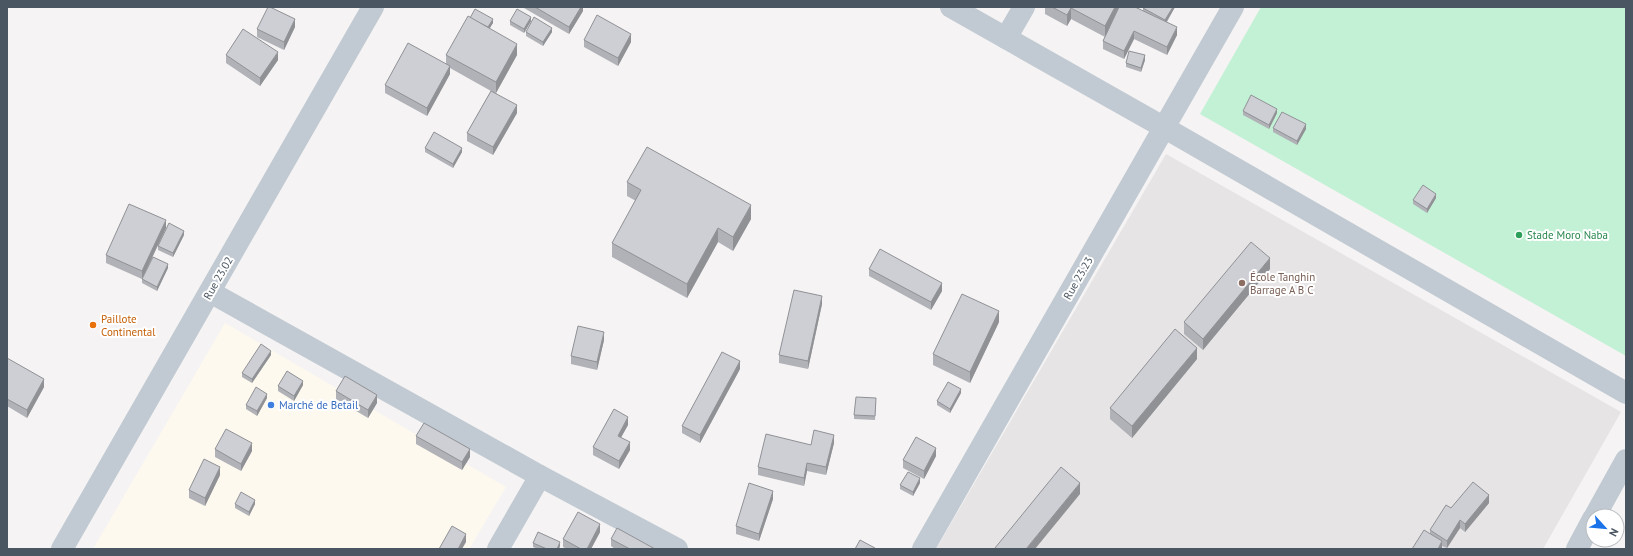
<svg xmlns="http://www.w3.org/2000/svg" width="1633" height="556" font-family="'PT Sans',sans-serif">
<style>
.commercial{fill:#fdf9ef}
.education{fill:#e6e4e5}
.green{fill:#c3f1d5}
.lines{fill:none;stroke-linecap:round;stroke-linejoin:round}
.minor{stroke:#c1cad2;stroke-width:22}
.wall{fill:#b0b2b7}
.shaded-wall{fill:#909195}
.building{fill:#cdcfd5;stroke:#909195}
.leisure-dot{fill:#2e9e5b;stroke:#fff;stroke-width:1.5}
.education-dot{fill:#8d6e63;stroke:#fff;stroke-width:1.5}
.food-dot{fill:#e8710a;stroke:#fff;stroke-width:1.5}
.shop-dot{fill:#3f7fe0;stroke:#fff;stroke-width:1.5}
.labels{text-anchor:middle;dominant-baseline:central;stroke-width:4;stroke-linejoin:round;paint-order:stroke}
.leisure-label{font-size:11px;fill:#27864d;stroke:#fff;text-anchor:start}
.education-label{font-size:11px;fill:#785e54;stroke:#fff;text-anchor:start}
.street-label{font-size:11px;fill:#4a5661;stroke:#fff}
.food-label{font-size:11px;fill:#c56008;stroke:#fff;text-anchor:start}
.shop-label{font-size:11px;fill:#366cbe;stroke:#fff;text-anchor:start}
</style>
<rect width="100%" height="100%" fill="#f5f3f3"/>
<polygon class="commercial" points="225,323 506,487 469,549 93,549"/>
<polygon class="education" points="1166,154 1621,412 1543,549 936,549"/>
<polygon class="green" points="1261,7 1626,7 1626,356 1200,114"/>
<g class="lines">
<g class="minor">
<polyline points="951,7 1165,128 1626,393"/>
<polyline points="1006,38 1024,7"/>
<polyline points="210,292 540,476 677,549"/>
<polyline points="1595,516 1626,460"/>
<polyline points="62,549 373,7"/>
<polyline points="498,549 540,476"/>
<polyline points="923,549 1233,7"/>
<polyline points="1577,549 1593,519"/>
</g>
</g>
<g class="wall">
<polygon points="524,7 583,7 583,11 569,34 524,8"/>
<polygon points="1045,7 1135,7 1143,11 1143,7 1175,7 1167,22 1177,35 1167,55 1134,39 1124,59 1103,49 1103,41 1105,37 1071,19 1067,26 1045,14"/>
<polygon points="470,18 493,23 489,28 517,55 496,93 517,113 493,155 467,141 467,133 491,91 450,68 450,74 427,116 385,93 385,85 446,64 446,55"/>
<polygon points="510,21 531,21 524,33 510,25"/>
<polygon points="295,27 284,50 257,37 257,29"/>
<polygon points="526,32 552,32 543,46 526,36"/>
<polygon points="584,40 631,42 618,66 584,47"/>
<polygon points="226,55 278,60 260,86 226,63"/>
<polygon points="1145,60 1141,72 1126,67 1126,63"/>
<polygon points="1243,111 1277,113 1269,129 1243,115"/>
<polygon points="1273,128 1306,129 1297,145 1273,132"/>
<polygon points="425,148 462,152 453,168 425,152"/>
<polygon points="627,182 751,219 733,251 718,242 687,298 612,257 612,243 636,201 627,196"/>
<polygon points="1436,198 1427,213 1413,204 1413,200"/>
<polygon points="166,228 142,279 106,263 106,255"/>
<polygon points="184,235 173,257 158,250 158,246"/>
<polygon points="168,268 157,291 142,283 142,279"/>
<polygon points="869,269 942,291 931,310 869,276"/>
<polygon points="1270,269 1203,350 1184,334 1184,322"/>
<polygon points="822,304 808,369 779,363 779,355"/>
<polygon points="999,322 970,383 933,365 933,354"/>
<polygon points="604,340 597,370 571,364 571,356"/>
<polygon points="271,355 252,383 242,377 242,373"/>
<polygon points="7,358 44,387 27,418 7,406"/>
<polygon points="1197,359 1132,438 1110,419 1110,408"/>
<polygon points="740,369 700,443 682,433 682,426"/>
<polygon points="303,385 294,401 278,391 278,386"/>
<polygon points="336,391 377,403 368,418 336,399"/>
<polygon points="961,393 950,413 937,405 937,401"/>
<polygon points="267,398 257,416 246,409 246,405"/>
<polygon points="876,402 875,420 854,419 854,415"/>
<polygon points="628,425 621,437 630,450 619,469 593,455 593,447"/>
<polygon points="416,436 470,457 462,470 416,444"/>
<polygon points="834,443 826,475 807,471 804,486 758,475 758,467 811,445"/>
<polygon points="215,449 252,451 241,471 215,457"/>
<polygon points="936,456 924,479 903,468 903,460"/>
<polygon points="220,475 205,506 189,498 189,490"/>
<polygon points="920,483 913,496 900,489 900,485"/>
<polygon points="773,499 759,541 736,534 736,526"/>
<polygon points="1489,503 1465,532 1460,528 1447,548 1442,546 1442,549 1430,534 1430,530 1451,508"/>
<polygon points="235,504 255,504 249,516 235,508"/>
<polygon points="600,532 591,549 567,549 563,547 563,539"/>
<polygon points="611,539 655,549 615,549 611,546"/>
<polygon points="533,543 560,546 559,549 538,549 533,547"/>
</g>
<g class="shaded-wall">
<polygon points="581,7 583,7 583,11 569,34 569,27"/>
<polygon points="1115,7 1121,7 1105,37 1105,26"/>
<polygon points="1173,7 1175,7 1165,24 1165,20"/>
<polygon points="1071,8 1071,19 1067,26 1067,15"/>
<polygon points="531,17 531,21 524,33 524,29"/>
<polygon points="295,19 295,27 284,50 284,42"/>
<polygon points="493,19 493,23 485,36 485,32"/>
<polygon points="1177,27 1177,35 1167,55 1167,47"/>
<polygon points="552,28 552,32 543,46 543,42"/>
<polygon points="1134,31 1134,39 1124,59 1124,51"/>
<polygon points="631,34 631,42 618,66 618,58"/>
<polygon points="517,44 517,55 496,93 496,82"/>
<polygon points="278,52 278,60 260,86 260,78"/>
<polygon points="1145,55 1145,60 1141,72 1141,68"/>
<polygon points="450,66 450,74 427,116 427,108"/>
<polygon points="517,105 517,113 493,155 493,147"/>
<polygon points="1277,109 1277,113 1269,129 1269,125"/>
<polygon points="1306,124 1306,129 1297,145 1297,141"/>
<polygon points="462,148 462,152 453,168 453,164"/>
<polygon points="1436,194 1436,198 1427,213 1427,209"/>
<polygon points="751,205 751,219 733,251 733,237"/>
<polygon points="166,220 166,228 142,279 142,271"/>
<polygon points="718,228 718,242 687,298 687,284"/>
<polygon points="184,231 184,235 173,257 173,253"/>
<polygon points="1270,258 1270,269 1203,350 1203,339"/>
<polygon points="168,264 168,268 157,291 157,287"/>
<polygon points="942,283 942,291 931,310 931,302"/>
<polygon points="822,296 822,304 808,369 808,361"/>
<polygon points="999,311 999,322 970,383 970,372"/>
<polygon points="604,332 604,340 597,370 597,362"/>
<polygon points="1197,348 1197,359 1132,438 1132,426"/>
<polygon points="271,351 271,355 252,383 252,379"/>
<polygon points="740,361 740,369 700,443 700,435"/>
<polygon points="44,379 44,387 27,418 27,410"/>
<polygon points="303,381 303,385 294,401 294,396"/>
<polygon points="961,389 961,393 950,413 950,409"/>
<polygon points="267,394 267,398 257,416 257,411"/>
<polygon points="377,395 377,403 368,418 368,410"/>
<polygon points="628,417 628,425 618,443 618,436"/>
<polygon points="834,435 834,443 826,475 826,467"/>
<polygon points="630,442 630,450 619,469 619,461"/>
<polygon points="252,443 252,451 241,471 241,464"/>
<polygon points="936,448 936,456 924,479 924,471"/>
<polygon points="470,449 470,457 462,470 462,462"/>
<polygon points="807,463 807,471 804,486 804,478"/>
<polygon points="220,467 220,475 205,506 205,498"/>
<polygon points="920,478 920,483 913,496 913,492"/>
<polygon points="1080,483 1080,494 1035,549 1026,549"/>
<polygon points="773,491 773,499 759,541 759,534"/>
<polygon points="1489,495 1489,503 1465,532 1465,524"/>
<polygon points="255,500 255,504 249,516 249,512"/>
<polygon points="1460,520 1460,528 1447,548 1447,541"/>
<polygon points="600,524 600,532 591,549 587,549"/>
<polygon points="466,534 466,542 462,549 458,549"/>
<polygon points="1442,541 1442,549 1438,549"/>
<polygon points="560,542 560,546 559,549 557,549"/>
</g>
<g class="building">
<polygon points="268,7 270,7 295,19 284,42 257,29"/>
<polygon points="535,7 581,7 569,27"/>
<polygon points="1052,7 1115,7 1105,26 1071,8 1067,15"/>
<polygon points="1119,7 1135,7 1177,27 1167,47 1134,31 1124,51 1103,41"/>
<polygon points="1143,7 1173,7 1165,20 1143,8"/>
<polygon points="475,9 493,19 488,27 470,18"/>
<polygon points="517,9 531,17 524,29 510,21"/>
<polygon points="597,15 631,34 618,58 584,40"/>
<polygon points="468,16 517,44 496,82 446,55"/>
<polygon points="534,17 552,28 543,42 526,32"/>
<polygon points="243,29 278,52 260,78 226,55"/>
<polygon points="408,43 450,66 427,108 385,85"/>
<polygon points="1129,51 1145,55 1141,68 1126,63"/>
<polygon points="491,91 517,105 493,147 467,133"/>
<polygon points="1251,95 1277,109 1269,125 1243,111"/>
<polygon points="1282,112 1306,124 1297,141 1273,128"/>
<polygon points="434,132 462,148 453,164 425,148"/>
<polygon points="647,147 751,205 733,237 718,228 687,284 612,243 641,190 627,182"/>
<polygon points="1423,185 1436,194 1427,209 1413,200"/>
<polygon points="129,204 166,220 142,271 106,255"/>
<polygon points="169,223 184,231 173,253 158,246"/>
<polygon points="1251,242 1270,258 1203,339 1184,322"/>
<polygon points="880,249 942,283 931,302 869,269"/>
<polygon points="153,257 168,264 157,287 142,279"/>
<polygon points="794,290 822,296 808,361 779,355"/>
<polygon points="962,294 999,311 970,372 933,354"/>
<polygon points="578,326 604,332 597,362 571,356"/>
<polygon points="1175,329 1197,348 1132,426 1110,408"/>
<polygon points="261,344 271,351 252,379 242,373"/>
<polygon points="722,352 740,361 700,435 682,426"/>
<polygon points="7,358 44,379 27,410 7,399"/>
<polygon points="287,371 303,381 294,396 278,386"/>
<polygon points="345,376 377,395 368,410 336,391"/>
<polygon points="948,382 961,389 950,409 937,401"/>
<polygon points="256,387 267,394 257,411 246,405"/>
<polygon points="856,397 876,398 875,416 854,415"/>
<polygon points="614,409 628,417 618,436 630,442 619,461 593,447"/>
<polygon points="424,423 470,449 462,462 416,436"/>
<polygon points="226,429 252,443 241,464 215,449"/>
<polygon points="814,430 834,435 826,467 807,463 804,478 758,467 766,434 811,445"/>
<polygon points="916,437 936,448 924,471 903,460"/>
<polygon points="204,459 220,467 205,498 189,490"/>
<polygon points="1061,467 1080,483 1026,549 996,549 995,548"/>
<polygon points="908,472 920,478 913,492 900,485"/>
<polygon points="1473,482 1489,495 1465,524 1460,520 1447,541 1430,530 1446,505 1451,508"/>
<polygon points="749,483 773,491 759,534 736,526"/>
<polygon points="241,492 255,500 249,512 235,504"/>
<polygon points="578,512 600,524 587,549 581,549 563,539"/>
<polygon points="452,526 466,534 458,549 439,549"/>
<polygon points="617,528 655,549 630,549 611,539"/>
<polygon points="1424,530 1442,541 1438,549 1412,549"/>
<polygon points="538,532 560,542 557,549 547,549 533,543"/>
<polygon points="860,540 875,548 874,549 855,549"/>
</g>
<circle class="leisure-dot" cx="1519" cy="235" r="4"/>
<circle class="education-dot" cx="1242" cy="283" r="4"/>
<circle class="food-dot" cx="93" cy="325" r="4"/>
<circle class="shop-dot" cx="271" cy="405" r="4"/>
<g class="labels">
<g class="leisure-label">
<text x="1527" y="235">Stade Moro Naba</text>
</g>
<g class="education-label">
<text x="1250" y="277">École Tanghin<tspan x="1250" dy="13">Barrage A B C</tspan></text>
</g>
<g class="street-label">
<text transform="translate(218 278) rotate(-60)">Rue 23.02</text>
<text transform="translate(1078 278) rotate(-60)">Rue 23.23</text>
</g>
<g class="food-label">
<text x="101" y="319">Paillote<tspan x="101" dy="13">Continental</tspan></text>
</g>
<g class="shop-label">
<text x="279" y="405">Marché de Betail</text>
</g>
</g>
<rect width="1633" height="556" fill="none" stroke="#4a5661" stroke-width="16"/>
<g transform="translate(1605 528) rotate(117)"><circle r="19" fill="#ffffff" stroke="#b7bbc0"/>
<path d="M0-3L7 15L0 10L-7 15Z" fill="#1a73e8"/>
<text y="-6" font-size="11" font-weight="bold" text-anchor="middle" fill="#4a5661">N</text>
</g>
</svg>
